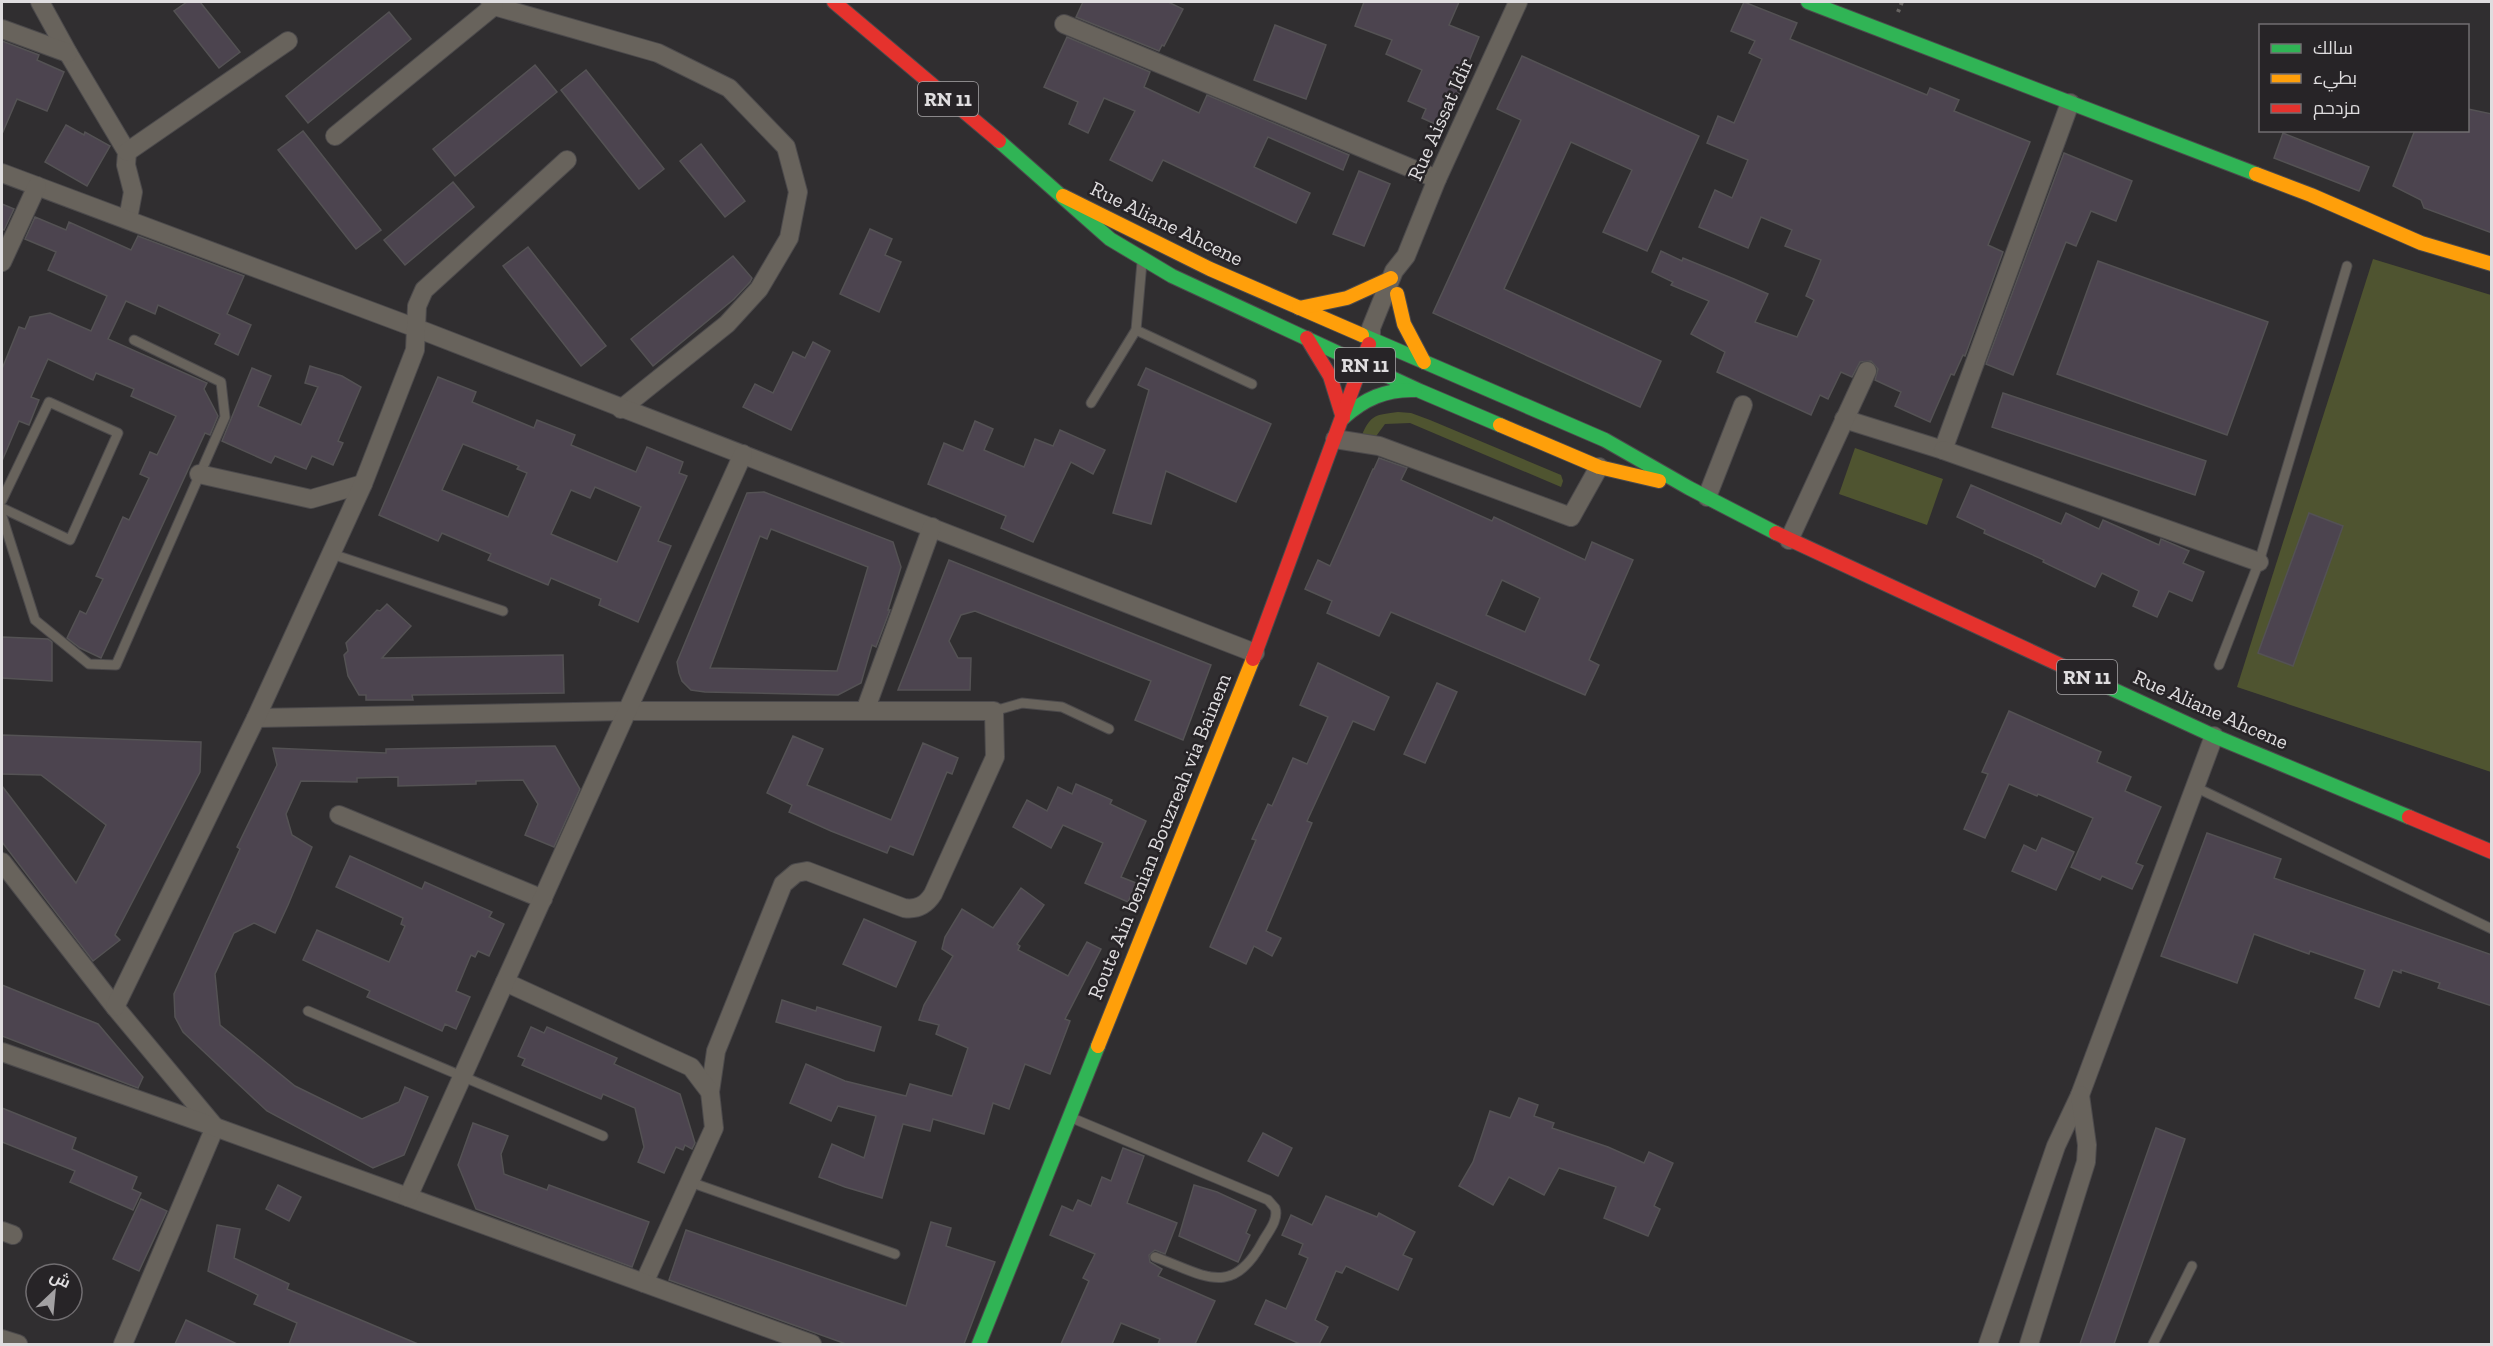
<svg xmlns="http://www.w3.org/2000/svg" width="2493" height="1346" font-family="'Zilla Slab',Cairo,serif">
<style>
.green{fill:#4f5430}
.building{fill:#4c444f;stroke:#545254;stroke-width:1.5;fill-rule:evenodd}
.lines{fill:none;stroke-linecap:round;stroke-linejoin:round}
.lane-casing{stroke:#4c4a4c;stroke-width:11}
.street-casing{stroke:#4c4a4c;stroke-width:20}
.fast-casing{stroke:#4c4a4c;stroke-width:16}
.slow-casing{stroke:#4c4a4c;stroke-width:16}
.jam-casing{stroke:#4c4a4c;stroke-width:16}
.path{stroke:#676462;stroke-width:4;stroke-dasharray:3 4.5;stroke-linecap:butt}
.lane{stroke:#68635c;stroke-width:9}
.street{stroke:#68635c;stroke-width:18}
.fast{stroke:#30b455;stroke-width:14}
.slow{stroke:#ff9f0a;stroke-width:14}
.jam{stroke:#e5322d;stroke-width:14}
.labels{text-anchor:middle;dominant-baseline:central;stroke-width:5;stroke-linejoin:round;paint-order:stroke}
.shield{fill:#272427;stroke:#a8a6a8;stroke-width:1.5}
.shield-label{font-size:20px;font-weight:bold;fill:#dfdddf}
.street-label{font-size:21px;fill:#dfdddf;stroke:#272427}
</style>
<rect width="100%" height="100%" fill="#302e30"/>
<g class="green">
<polygon points="2373,259 2491,295 2491,772 2237,687"/>
<path d="M1398,412L1411,413L1430,420L1561,475L1563,481L1561,487L1410,423L1385,424L1374,439L1362,435C1371,414 1376,415 1398,412Z"/>
<polygon points="1855,448 1943,479 1927,525 1839,494"/>
</g>
<g class="building">
<polygon points="187,2 200,2 240,52 219,68 174,11"/>
<polygon points="1083,2 1168,2 1183,9 1164,46 1162,45 1159,51 1076,17"/>
<polygon points="1364,2 1459,2 1449,25 1479,37 1458,88 1461,89 1444,128 1422,118 1426,109 1408,101 1422,70 1386,54 1392,40 1355,26"/>
<polygon points="1744,2 1797,23 1790,39 1927,95 1930,88 1959,100 1954,111 2030,142 1988,245 2003,252 1965,356 1963,355 1954,375 1951,374 1930,422 1895,406 1901,392 1875,380 1878,369 1871,361 1860,362 1852,377 1841,372 1828,399 1820,395 1811,415 1717,372 1725,352 1691,334 1709,301 1671,285 1673,282 1652,272 1661,251 1682,261 1683,258 1734,279 1768,294 1755,322 1797,337 1814,300 1806,296 1821,260 1785,246 1792,230 1761,217 1748,248 1699,227 1715,190 1732,198 1748,160 1707,143 1718,116 1734,123 1762,59 1749,53 1755,41 1731,31"/>
<polygon points="389,12 411,39 308,123 286,96"/>
<polygon points="1275,25 1326,45 1306,99 1254,80"/>
<polygon points="1067,37 1150,72 1144,87 1199,113 1207,95 1349,155 1343,170 1268,137 1254,167 1310,193 1296,223 1163,160 1152,181 1110,160 1135,111 1104,98 1088,133 1069,124 1078,102 1044,87"/>
<polygon points="2,41 39,55 37,60 64,72 47,111 17,99 2,134"/>
<polygon points="1522,56 1699,136 1647,251 1603,232 1632,170 1571,142 1504,289 1661,361 1640,407 1433,313 1521,120 1497,109"/>
<polygon points="535,65 557,92 455,176 433,149"/>
<polygon points="586,70 664,169 639,189 561,90"/>
<polygon points="2468,109 2492,114 2492,233 2424,208 2421,200 2393,186 2415,130 2468,130"/>
<polygon points="66,125 84,135 85,132 110,146 87,186 45,162"/>
<polygon points="303,131 381,230 356,249 278,150"/>
<polygon points="2283,133 2369,167 2359,191 2274,158"/>
<polygon points="701,144 745,201 725,217 680,161"/>
<polygon points="2064,153 2132,181 2116,221 2091,211 2076,246 2066,242 2013,375 1986,364"/>
<polygon points="1359,171 1390,184 1364,246 1333,234"/>
<polygon points="453,182 474,207 405,265 384,240"/>
<polygon points="2,204 14,209 4,230 2,229"/>
<polygon points="35,217 66,230 69,222 131,250 138,236 244,276 227,314 251,325 238,355 215,344 220,334 158,305 155,314 126,301 108,339 207,383 204,389 218,416 210,435 205,433 101,658 80,648 67,638 80,611 86,614 103,579 96,576 123,517 129,520 149,478 140,474 150,452 157,455 176,416 131,396 134,389 96,373 93,380 48,359 31,397 39,400 29,425 19,421 2,461 2,369 19,327 25,329 30,317 50,313 91,331 107,296 48,270 56,252 25,239"/>
<polygon points="870,229 892,239 885,255 901,262 879,312 840,294"/>
<polygon points="528,247 606,346 581,366 503,266"/>
<polygon points="733,256 752,278 750,282 734,299 653,366 631,339"/>
<polygon points="2098,261 2268,322 2227,435 2057,374"/>
<polygon points="813,342 830,351 791,430 743,407 755,384 773,393 793,352 805,358"/>
<polygon points="310,366 342,376 361,387 338,441 343,443 333,465 312,456 306,469 275,456 271,463 222,441 252,368 271,376 258,406 301,425 318,387 305,383"/>
<polygon points="1146,368 1271,424 1236,502 1166,471 1151,524 1113,513 1149,390 1138,385"/>
<path d="M438,377L476,392L472,402L534,428L537,420L575,435L571,445L636,472L647,447L683,462L679,473L687,476L658,541L671,546L638,622L599,605L601,599L551,578L548,585L488,560L491,554L442,533L438,541L379,515ZM463,444L519,466L517,469L527,473L508,517L442,490ZM595,487L641,507L617,562L551,534L571,490L590,498Z"/>
<polygon points="2003,393 2206,461 2195,495 1992,427"/>
<polygon points="975,421 993,429 984,450 1024,467 1035,439 1053,446 1060,430 1105,450 1093,474 1071,462 1033,542 1001,528 1006,516 928,484 944,443 963,451"/>
<path d="M1379,458L1407,468L1401,480L1492,521L1494,517L1585,560L1592,542L1633,560L1589,660L1599,665L1585,695L1391,612L1379,636L1327,613L1332,601L1305,589L1318,560L1330,566L1373,469H1374ZM1502,580L1540,598L1525,632L1486,615Z"/>
<polygon points="1971,485 2061,524 2066,513 2099,529 2103,520 2159,545 2161,539 2189,551 2183,563 2204,572 2192,601 2169,591 2157,617 2133,606 2139,591 2102,573 2095,587 2043,562 2044,560 1984,533 1985,530 1957,517"/>
<path d="M764,492L893,542L901,567L888,610H890L876,647L872,645L861,683L838,695L705,692L691,690L682,681L679,673L677,662L747,493ZM771,529L868,567L837,671L710,668L760,536L767,539Z"/>
<polygon points="2309,513 2343,526 2293,666 2258,653"/>
<polygon points="949,560 1211,665 1183,740 1135,720 1151,681 975,611 961,615 949,641 958,658 971,658 970,690 898,690"/>
<polygon points="387,604 411,626 382,658 563,655 564,693 412,695 413,700 366,700 366,695 359,695 348,676 344,655 348,651 346,643 377,610 380,611"/>
<polygon points="2,637 48,639 52,642 52,681 2,678"/>
<polygon points="1318,663 1389,697 1374,730 1353,721 1307,821 1312,823 1266,931 1281,938 1272,956 1254,946 1246,964 1210,947 1256,840 1252,839 1268,804 1272,806 1293,758 1307,764 1328,717 1300,705"/>
<polygon points="1437,683 1457,692 1425,763 1404,754"/>
<polygon points="2009,711 2101,752 2097,762 2131,777 2125,791 2161,807 2136,863 2143,866 2132,889 2102,876 2100,880 2071,867 2093,818 2038,794 2037,796 2009,784 1985,838 1964,829 1988,774 1982,772"/>
<polygon points="2,735 201,742 200,772 115,935 120,940 93,961 2,842 2,786 76,883 106,825 41,775 2,774"/>
<polygon points="793,736 823,749 807,785 891,820 923,743 958,758 952,774 947,772 913,855 890,846 887,853 831,831 789,812 792,805 767,793"/>
<polygon points="555,746 580,789 554,847 525,835 538,804 523,780 476,781 476,784 398,786 398,777 357,778 357,782 301,781 286,814 292,835 312,847 288,905 275,933 254,923 234,933 215,974 220,1025 295,1086 362,1119 399,1102 405,1087 428,1097 404,1155 373,1168 267,1111 183,1032 175,1017 174,994 240,849 237,847 277,765 273,748 386,753 386,749"/>
<polygon points="1076,784 1112,800 1110,804 1146,821 1121,877 1136,883 1128,902 1085,883 1103,843 1063,825 1051,848 1013,827 1027,800 1047,811 1058,787 1072,794"/>
<polygon points="2207,833 2281,859 2274,878 2492,955 2492,1006 2438,988 2440,983 2401,970 2401,973 2393,970 2379,1007 2355,998 2365,970 2310,951 2309,954 2254,934 2237,983 2161,956"/>
<polygon points="2042,838 2074,852 2056,890 2012,871 2024,845 2036,851"/>
<polygon points="350,856 422,889 425,882 492,912 489,917 504,924 489,956 478,951 475,957 471,955 456,991 470,997 456,1029 445,1024 442,1031 367,997 370,991 303,960 317,930 389,962 405,926 401,924 403,918 336,887"/>
<polygon points="1021,888 1044,905 1017,944 1020,946 1018,950 1068,976 1087,942 1101,949 1065,1019 1070,1021 1050,1074 1025,1064 1009,1109 993,1103 984,1134 933,1119 930,1131 903,1124 882,1198 845,1187 819,1177 832,1144 864,1158 876,1116 838,1106 831,1121 790,1103 806,1064 845,1081 906,1096 910,1084 952,1096 968,1048 936,1034 939,1025 919,1020 924,1005 953,956 942,949 945,937 962,909 993,928"/>
<polygon points="864,919 916,942 896,987 843,964"/>
<polygon points="2,985 98,1024 143,1077 138,1088 2,1036"/>
<polygon points="782,1000 816,1011 817,1007 881,1027 874,1051 776,1022"/>
<polygon points="531,1027 544,1033 547,1027 617,1058 614,1064 680,1094 695,1143 692,1149 685,1145 683,1150 676,1147 664,1173 638,1162 644,1147 635,1108 603,1094 601,1099 522,1065 525,1059 518,1056"/>
<polygon points="1519,1098 1538,1105 1534,1116 1554,1123 1552,1128 1608,1147 1644,1163 1649,1152 1673,1163 1654,1206 1660,1209 1648,1236 1604,1218 1616,1187 1559,1168 1544,1195 1509,1177 1493,1205 1459,1186 1473,1162 1490,1111 1510,1118"/>
<polygon points="2,1108 76,1138 72,1149 137,1177 132,1189 141,1193 133,1210 70,1182 75,1171 2,1142"/>
<polygon points="473,1123 508,1136 501,1154 504,1174 547,1190 549,1185 649,1222 632,1267 476,1209 458,1165"/>
<polygon points="2156,1128 2185,1139 2114,1344 2080,1344"/>
<polygon points="1263,1133 1292,1148 1278,1176 1248,1161"/>
<polygon points="1123,1148 1144,1156 1127,1203 1177,1223 1165,1254 1155,1250 1149,1255 1150,1262 1162,1269 1158,1276 1215,1301 1195,1344 1158,1344 1160,1339 1121,1323 1112,1344 1061,1344 1089,1281 1083,1278 1095,1254 1050,1235 1062,1206 1073,1211 1078,1200 1091,1206 1102,1177 1111,1181"/>
<polygon points="278,1185 301,1197 289,1221 266,1209"/>
<polygon points="1194,1185 1217,1192 1256,1210 1246,1233 1250,1235 1238,1262 1179,1236"/>
<polygon points="1326,1196 1377,1217 1379,1213 1415,1232 1403,1255 1412,1259 1398,1290 1346,1266 1342,1273 1336,1271 1315,1320 1328,1327 1319,1344 1300,1344 1255,1324 1266,1300 1286,1309 1308,1258 1299,1254 1303,1244 1282,1235 1291,1215 1312,1225"/>
<polygon points="141,1199 167,1211 139,1271 113,1259"/>
<polygon points="931,1222 951,1228 946,1246 995,1262 964,1344 846,1344 669,1280 686,1230 906,1306"/>
<polygon points="217,1225 240,1229 234,1258 289,1284 287,1289 418,1344 289,1344 297,1323 254,1304 258,1295 208,1271"/>
<polygon points="186,1320 237,1344 175,1344"/>
</g>
<g class="lines">
<defs>
<g id="lane">
<polyline points="1136,330 1252,384"/>
<polyline points="1091,403 1136,330 1142,262"/>
<polyline points="2,500 49,402 118,433 70,540 2,508"/>
<polyline points="2,516 35,620 89,664 116,665 225,417 221,382 134,340"/>
<polyline points="332,554 503,611"/>
<polyline points="2219,665 2259,562 2347,266"/>
<polyline points="994,711 1022,703 1062,707 1109,729"/>
<polyline points="2195,787 2492,929"/>
<polyline points="308,1011 603,1136"/>
<path d="M1072,1118L1268,1200L1275,1208C1279,1219 1269,1231 1263,1241C1232,1299 1204,1275 1155,1257"/>
<polyline points="690,1182 895,1254"/>
<polyline points="2153,1344 2192,1266"/>
</g>
<g id="street">
<polyline points="40,2 68,53 127,152 126,165 133,192 128,219"/>
<polyline points="490,2 494,6 658,53 729,88 786,147 798,192 789,238 759,289 727,324 621,409"/>
<polyline points="1064,24 1437,179"/>
<polyline points="2,29 68,53"/>
<polyline points="335,136 494,6"/>
<polyline points="127,152 288,41"/>
<polyline points="2,173 416,328 1255,653"/>
<polyline points="2,262 37,186"/>
<polyline points="1371,340 1371,328 1394,271 1406,256 1437,179 1518,2"/>
<polyline points="1844,419 1943,450 2070,103"/>
<polyline points="1335,439 1379,446 1571,517 1599,467"/>
<polyline points="1943,450 2259,562"/>
<polyline points="199,474 311,499 363,484"/>
<polyline points="1707,497 1743,405"/>
<polyline points="1789,540 1867,371"/>
<polyline points="865,711 932,527"/>
<path d="M256,718L627,711H994L995,757L933,894C926,905 917,910 904,908L807,871L796,873L783,884L716,1051L710,1092"/>
<polyline points="339,815 543,899"/>
<polyline points="2,862 115,1007 215,1127 123,1344"/>
<polyline points="505,982 691,1067 710,1092 714,1128 644,1283"/>
<polyline points="115,1007 256,718 363,484 415,350 417,306 424,290 567,160"/>
<polyline points="2,1052 215,1127 812,1344"/>
<polyline points="408,1197 743,454"/>
<polyline points="2,1231 13,1235"/>
<polyline points="2,1339 18,1344"/>
<polyline points="1988,1344 2056,1146 2080,1095 2214,736"/>
<polyline points="2029,1344 2086,1162 2087,1145 2080,1095"/>
</g>
<g id="fast">
<polyline points="1808,2 2256,174"/>
<polyline points="999,141 1110,239 1172,276 1420,391 1500,425"/>
<polyline points="1362,335 1605,440 1689,488 1776,533"/>
<path d="M1343,418C1364,399 1386,389 1415,390"/>
<polyline points="2071,670 2214,736 2409,817"/>
<polyline points="979,1344 1098,1046"/>
</g>
<g id="slow">
<polyline points="2256,174 2311,195 2421,243 2492,264"/>
<polyline points="1063,196 1210,269 1362,335"/>
<polyline points="1397,294 1404,324 1424,362"/>
<polyline points="1299,308 1347,298 1391,278"/>
<polyline points="1500,425 1599,467 1659,481"/>
<polyline points="1098,1046 1253,659"/>
</g>
<g id="jam">
<polyline points="834,2 999,141"/>
<polyline points="1307,338 1330,376 1343,418"/>
<polyline points="1776,533 2071,670"/>
<polyline points="1253,659 1369,344"/>
<polyline points="2409,817 2492,852"/>
</g>
</defs>
<use href="#lane" class="lane-casing"/>
<use href="#street" class="street-casing"/>
<use href="#fast" class="fast-casing"/>
<use href="#slow" class="slow-casing"/>
<use href="#jam" class="jam-casing"/>
<polyline class="path" points="1898,12 1902,2"/>
<use href="#lane" class="lane"/>
<use href="#street" class="street"/>
<use href="#fast" class="fast"/>
<use href="#slow" class="slow"/>
<use href="#jam" class="jam"/>
</g>
<g class="labels">
<g class="shield">
<rect x="918" y="82" width="60" height="34" rx="4.5"/>
<rect x="1335" y="348" width="60" height="34" rx="4.5"/>
<rect x="2057" y="660" width="60" height="34" rx="4.5"/>
</g>
<g class="shield-label">
<text x="948" y="99">RN 11</text>
<text x="1365" y="365">RN 11</text>
<text x="2087" y="677">RN 11</text>
</g>
<g class="street-label">
<text transform="translate(1440 119) rotate(-66)">Rue Aissat Idir</text>
<text transform="translate(1167 223) rotate(26)">Rue Aliane Ahcene</text>
<text transform="translate(2211 709) rotate(24)">Rue Aliane Ahcene</text>
<text transform="translate(1159 836) rotate(-68)">Route Ain benian Bouzreah via Bainem</text>
</g>
</g>
<rect width="2493" height="1346" fill="none" stroke="#dfdddf" stroke-width="6"/>
<rect x="2259" y="24" width="210" height="108" fill="#272427" stroke="#716e71" stroke-width="1.5"/>
<rect x="2271" y="44" width="30" height="9" fill="#30b455" stroke="#716e71" stroke-width="1.5"/>
<text x="2313" y="54" font-size="18" fill="#dfdddf">سالك</text>
<rect x="2271" y="74" width="30" height="9" fill="#ff9f0a" stroke="#716e71" stroke-width="1.5"/>
<text x="2313" y="84" font-size="18" fill="#dfdddf">بطيء</text>
<rect x="2271" y="104" width="30" height="9" fill="#e5322d" stroke="#716e71" stroke-width="1.5"/>
<text x="2313" y="114" font-size="18" fill="#dfdddf">مزدحم</text>
<g transform="translate(54 1292) rotate(26)"><circle r="28" fill="#272427" stroke="#716e71" stroke-width="1.5"/>
<path d="M0-4.5L10 22L0 15L-10 22Z" fill="#a2a0a2"/>
<text y="-9" font-size="16" font-weight="bold" text-anchor="middle" fill="#dfdddf">ش</text>
</g>
</svg>
